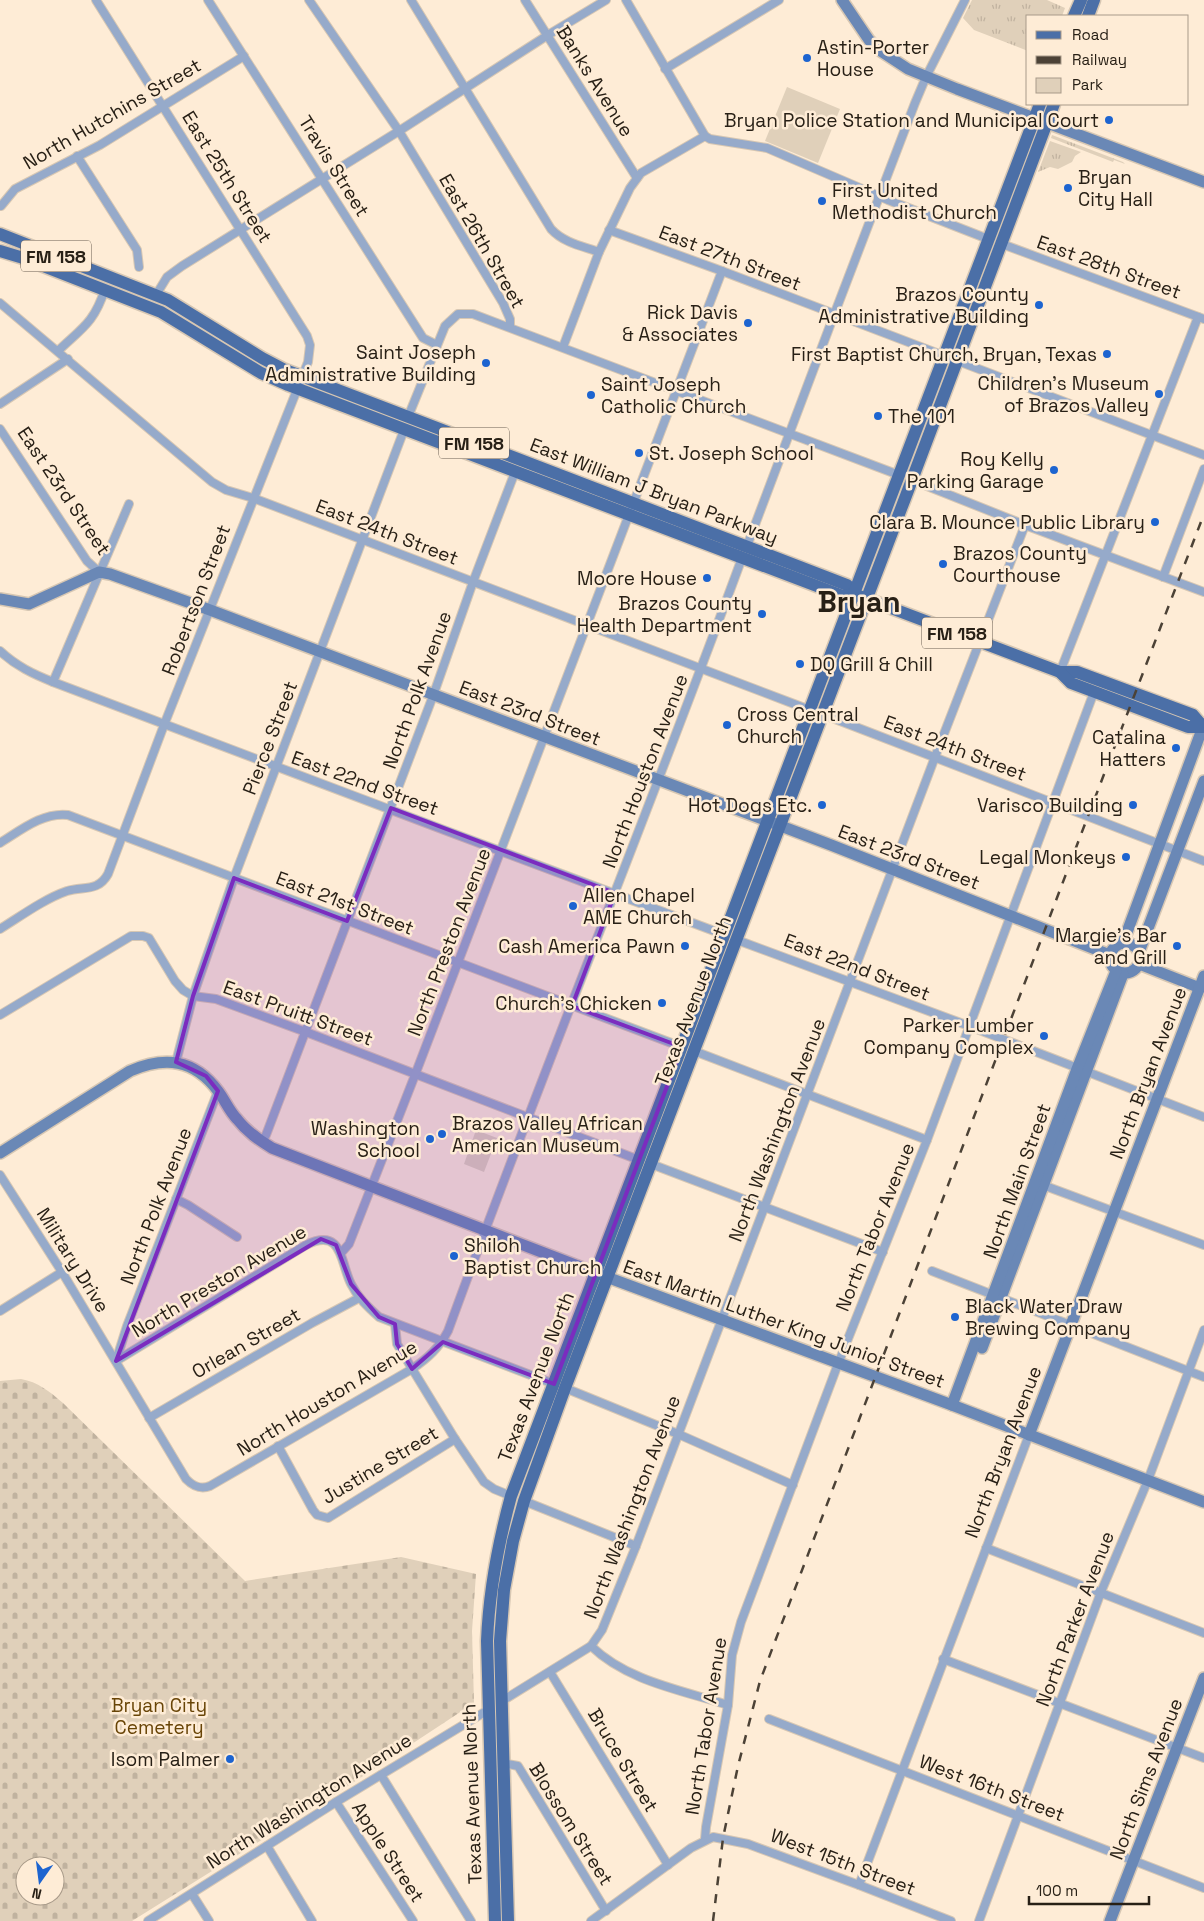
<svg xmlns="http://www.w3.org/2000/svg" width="1204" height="1921" font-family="'Space Grotesk',sans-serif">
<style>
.grass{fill:url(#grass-tufts)}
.cemetery{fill:url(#cemetery-stones);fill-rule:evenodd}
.park{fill:#e0d0ba}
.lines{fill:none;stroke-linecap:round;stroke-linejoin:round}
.street-casing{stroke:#d7c7b3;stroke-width:10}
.secondary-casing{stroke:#d7c7b3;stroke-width:14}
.primary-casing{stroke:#d7c7b3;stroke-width:15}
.street{stroke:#96aaca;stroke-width:8}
.secondary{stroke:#6a88b6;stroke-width:11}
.primary{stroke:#4b6fa7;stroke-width:12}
.rail{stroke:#4c4236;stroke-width:2.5;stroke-dasharray:9 9;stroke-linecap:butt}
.marked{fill:#7b2cbf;fill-opacity:0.2;stroke:#7b2cbf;stroke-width:4;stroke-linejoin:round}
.poi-dot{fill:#1d64d0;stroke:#feecd6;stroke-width:2}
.labels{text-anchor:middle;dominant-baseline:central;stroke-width:5;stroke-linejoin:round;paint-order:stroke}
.shield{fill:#feecd6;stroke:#685d50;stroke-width:1}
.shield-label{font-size:18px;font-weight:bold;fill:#282016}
.poi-label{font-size:19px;fill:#282016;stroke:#feecd6;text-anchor:end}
.street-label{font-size:19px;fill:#282016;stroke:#feecd6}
.park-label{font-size:19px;fill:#684406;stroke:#feecd6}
.town-label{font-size:29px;font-weight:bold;fill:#282016;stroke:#feecd6}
</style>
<defs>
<pattern id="grass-tufts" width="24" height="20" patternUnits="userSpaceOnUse" patternTransform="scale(1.25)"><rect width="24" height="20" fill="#e0d0ba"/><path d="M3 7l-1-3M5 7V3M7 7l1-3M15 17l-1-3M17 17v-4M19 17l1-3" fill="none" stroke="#c0b29f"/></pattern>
<pattern id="cemetery-stones" width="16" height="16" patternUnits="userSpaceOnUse" patternTransform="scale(1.25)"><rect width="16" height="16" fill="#e0d0ba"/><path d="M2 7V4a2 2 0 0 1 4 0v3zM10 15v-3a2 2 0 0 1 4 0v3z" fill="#c0b29f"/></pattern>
</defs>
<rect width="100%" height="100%" fill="#feecd6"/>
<g class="grass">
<polygon points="972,0 1047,0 1065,8 1062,16 1028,16 1028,51 974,30 963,18"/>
<polygon points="1052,135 1123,162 1125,164 1114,160 1113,162 1051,138"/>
<polygon points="1050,141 1081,152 1075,156 1072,162 1058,169 1050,167 1038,172"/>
</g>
<path class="cemetery" d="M21,1379C38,1382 49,1391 63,1403L245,1581L401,1557L476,1574L472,1631L474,1703L348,1786L132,1921H0V1381ZM25,1866H55V1896H25Z"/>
<g class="park">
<polygon points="787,87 840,109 818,163 765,141"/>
<polygon points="476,1130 497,1138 484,1172 464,1164"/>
</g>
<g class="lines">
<defs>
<g id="street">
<polyline points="208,0 423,338 437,345"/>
<polyline points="309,0 399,131 503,303 510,319 510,327"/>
<path d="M411,0L551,229C564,243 582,246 599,252"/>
<polyline points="525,0 637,178"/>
<polyline points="626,0 705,136 710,139 767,148 888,200 988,239"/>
<polyline points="665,69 779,0"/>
<polyline points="77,156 137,250 139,267"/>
<polyline points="1,206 15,189 100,145 244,56"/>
<polyline points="609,230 722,271 1204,455"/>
<polyline points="1002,244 1204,319"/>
<polyline points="156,295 167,277 182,266 399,131 548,35 606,0"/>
<polyline points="0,303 212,482 226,490 253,498 810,710"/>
<polyline points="563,347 599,252 630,188 641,173 705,136"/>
<path d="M58,351C82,328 94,323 105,289"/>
<polyline points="0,404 68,359"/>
<polyline points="408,417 445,326 458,314 473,314 899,475"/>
<polyline points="0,429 87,561 99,572"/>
<polyline points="912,480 1025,525 1204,592"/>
<polyline points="747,546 834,315 915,103 926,77 965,0"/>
<polyline points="1163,577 1204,469"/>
<path d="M0,651C16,666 33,674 53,682C276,768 501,851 725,935"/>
<polyline points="1060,672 1198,317"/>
<polyline points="53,682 129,504"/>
<polyline points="822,714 1204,861"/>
<path d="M0,843C21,830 43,812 68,815L682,1047"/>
<path d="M0,929C21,916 44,899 67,891C84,886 98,892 108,874L164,725L308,362L310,345L307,336L96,0"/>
<polyline points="737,940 969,1026 1204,1117"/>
<polyline points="0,1015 131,936 143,936 149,938 175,981 183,990 193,996 216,999 306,1032 639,1160"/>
<polyline points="694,1051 927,1140"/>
<polyline points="176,1062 193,996 234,878 404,430"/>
<polyline points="262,1142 266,1135 433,696 473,582 515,472"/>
<polyline points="651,1164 883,1252"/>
<path d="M0,1175L62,1272L186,1479C193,1486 200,1490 210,1486L412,1369C428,1358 439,1348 448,1331C542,1072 647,817 742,558"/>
<polyline points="1040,1184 1204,1245"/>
<polyline points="176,1199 188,1205 237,1237"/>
<polyline points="341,1253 349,1244 415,1075 722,271"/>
<polyline points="932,1271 1204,1377"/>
<polyline points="0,1311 62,1272"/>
<polyline points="395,1324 397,1344 455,1439 484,1482 494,1489 511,1496"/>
<path d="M116,1361L306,1245C343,1227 340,1262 351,1284C358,1298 368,1307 379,1317L554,1384"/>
<polyline points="116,1361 127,1326 218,1091"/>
<polyline points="565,1388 678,1434 793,1485"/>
<polyline points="149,1418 312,1323 359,1298"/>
<polyline points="278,1446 313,1510 317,1515 328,1518 455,1439"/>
<polyline points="524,1501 636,1546"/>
<polyline points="986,1548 1204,1633"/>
<path d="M591,1646C627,1681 681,1690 728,1705"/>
<polyline points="943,1659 1204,1758"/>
<polyline points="550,1672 668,1865"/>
<polyline points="502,1701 591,1646 602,1630 636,1546 935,757 1025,525"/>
<polyline points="769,1719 1204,1888"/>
<polyline points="503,1763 518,1766 606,1911"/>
<polyline points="381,1775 471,1921"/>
<polyline points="336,1802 413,1921"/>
<polyline points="705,1839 706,1827 728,1705 732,1655 741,1622 838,1364 927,1140 1094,692"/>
<polyline points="267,1846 312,1921"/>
<polyline points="859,1885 1029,1435"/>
<polyline points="192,1894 209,1921"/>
<polyline points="148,1921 336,1802 488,1710"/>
<polyline points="591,1921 691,1848 713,1837 748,1844 859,1885 951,1921"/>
<polyline points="979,1921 1101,1592 1148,1480 1204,1330"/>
</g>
<g id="secondary">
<polyline points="842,0 869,40 879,50 908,69 957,89 1204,182"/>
<polyline points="0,599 29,604 99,572 110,574 210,610 831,845 1110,955"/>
<circle cx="1125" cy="958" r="15"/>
<polyline points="1123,943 1204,724"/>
<polyline points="1139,952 1204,781"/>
<polyline points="1139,964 1200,988"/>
<path d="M0,1153L130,1071C165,1056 194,1059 218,1091C225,1100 229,1111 237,1119C247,1132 259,1140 272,1148L596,1273L952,1405L1204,1502"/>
<polyline points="982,1348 1123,974"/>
<polyline points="952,1405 1077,1069 1116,971"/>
<polyline points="1029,1435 1204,976"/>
<polyline points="1110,1921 1204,1678"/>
</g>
<g id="primary">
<polyline points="1074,16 1081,0"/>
<polyline points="1088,16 1094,0"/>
<polyline points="0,234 168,300 262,358 283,369 847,585 854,594"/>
<polyline points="0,251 20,257 161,312 261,373 288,385 843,596 854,594 1060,672 1077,672 1193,715 1203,727"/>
<polyline points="1060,672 1071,683 1188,727 1204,727"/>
<path d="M495,1921L487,1641C489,1591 498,1544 511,1496L1040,104"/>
<polyline points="508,1921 500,1641 504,1590 513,1541 524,1501 565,1388 904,501 1054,104"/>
</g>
</defs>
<use href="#street" class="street-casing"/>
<use href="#secondary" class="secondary-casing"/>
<use href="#primary" class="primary-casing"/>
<use href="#street" class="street"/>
<use href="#secondary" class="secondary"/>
<use href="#primary" class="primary"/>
<polyline class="rail" points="713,1921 723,1838 738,1766 760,1681 1088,816 1204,514"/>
</g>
<path class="marked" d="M391,808L615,893L572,1006L682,1047L554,1384L443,1342L412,1369L397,1344L395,1324L379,1317L351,1284L336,1245L321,1239L116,1361L218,1091L206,1076L176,1062L193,996L234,878L347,921Z"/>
<g class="poi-dot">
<circle cx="807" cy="58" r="5"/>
<circle cx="1109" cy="120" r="5"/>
<circle cx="1068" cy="188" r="5"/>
<circle cx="822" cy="201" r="5"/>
<circle cx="1039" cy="305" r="5"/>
<circle cx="748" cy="323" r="5"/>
<circle cx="1107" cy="354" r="5"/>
<circle cx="486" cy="363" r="5"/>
<circle cx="1159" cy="394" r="5"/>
<circle cx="591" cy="395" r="5"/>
<circle cx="878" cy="416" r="5"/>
<circle cx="639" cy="453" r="5"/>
<circle cx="1054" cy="470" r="5"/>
<circle cx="1155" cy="522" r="5"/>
<circle cx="943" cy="564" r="5"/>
<circle cx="707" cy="578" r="5"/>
<circle cx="762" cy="614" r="5"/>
<circle cx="800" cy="664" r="5"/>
<circle cx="727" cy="725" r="5"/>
<circle cx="1176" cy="748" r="5"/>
<circle cx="822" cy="805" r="5"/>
<circle cx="1133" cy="805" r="5"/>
<circle cx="1126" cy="857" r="5"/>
<circle cx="573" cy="906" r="5"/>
<circle cx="685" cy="946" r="5"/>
<circle cx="1177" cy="946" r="5"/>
<circle cx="662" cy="1003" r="5"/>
<circle cx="1044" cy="1036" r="5"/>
<circle cx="442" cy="1134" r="5"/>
<circle cx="430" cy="1139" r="5"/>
<circle cx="454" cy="1256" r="5"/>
<circle cx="955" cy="1317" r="5"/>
<circle cx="230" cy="1759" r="5"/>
</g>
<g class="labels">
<g class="shield">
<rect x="21" y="240.5" width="70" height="31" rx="4"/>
<rect x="439" y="427.5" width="70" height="31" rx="4"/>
<rect x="922" y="617.5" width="70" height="31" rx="4"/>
</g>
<g class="shield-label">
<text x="56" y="256">FM 158</text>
<text x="474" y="443">FM 158</text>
<text x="957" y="633">FM 158</text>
</g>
<g class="poi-label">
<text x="817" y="47" text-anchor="start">Astin-Porter<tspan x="817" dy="22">House</tspan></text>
<text x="1099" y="120">Bryan Police Station and Municipal Court</text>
<text x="1078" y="177" text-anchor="start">Bryan<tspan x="1078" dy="22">City Hall</tspan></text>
<text x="832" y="190" text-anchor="start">First United<tspan x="832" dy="22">Methodist Church</tspan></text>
<text x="1029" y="294">Brazos County<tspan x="1029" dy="22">Administrative Building</tspan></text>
<text x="738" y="312">Rick Davis<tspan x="738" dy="22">&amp; Associates</tspan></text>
<text x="476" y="352">Saint Joseph<tspan x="476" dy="22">Administrative Building</tspan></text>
<text x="1097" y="354">First Baptist Church, Bryan, Texas</text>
<text x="1149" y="383">Children's Museum<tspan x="1149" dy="22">of Brazos Valley</tspan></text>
<text x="601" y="384" text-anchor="start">Saint Joseph<tspan x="601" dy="22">Catholic Church</tspan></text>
<text x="888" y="416" text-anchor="start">The 101</text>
<text x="649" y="453" text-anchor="start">St. Joseph School</text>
<text x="1044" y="459">Roy Kelly<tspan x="1044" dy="22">Parking Garage</tspan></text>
<text x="1145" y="522">Clara B. Mounce Public Library</text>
<text x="953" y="553" text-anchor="start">Brazos County<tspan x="953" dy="22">Courthouse</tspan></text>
<text x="697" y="578">Moore House</text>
<text x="752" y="603">Brazos County<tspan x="752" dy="22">Health Department</tspan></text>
<text x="810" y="664" text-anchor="start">DQ Grill &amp; Chill</text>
<text x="737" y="714" text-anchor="start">Cross Central<tspan x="737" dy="22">Church</tspan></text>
<text x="1166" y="737">Catalina<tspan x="1166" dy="22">Hatters</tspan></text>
<text x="812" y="805">Hot Dogs Etc.</text>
<text x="1123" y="805">Varisco Building</text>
<text x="1116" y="857">Legal Monkeys</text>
<text x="583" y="895" text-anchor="start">Allen Chapel<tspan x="583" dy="22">AME Church</tspan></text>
<text x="1167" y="935">Margie's Bar<tspan x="1167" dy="22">and Grill</tspan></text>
<text x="675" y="946">Cash America Pawn</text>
<text x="652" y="1003">Church's Chicken</text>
<text x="1034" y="1025">Parker Lumber<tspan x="1034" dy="22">Company Complex</tspan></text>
<text x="452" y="1123" text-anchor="start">Brazos Valley African<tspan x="452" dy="22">American Museum</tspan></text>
<text x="420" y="1128">Washington<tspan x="420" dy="22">School</tspan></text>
<text x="464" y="1245" text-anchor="start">Shiloh<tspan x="464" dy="22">Baptist Church</tspan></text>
<text x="965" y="1306" text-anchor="start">Black Water Draw<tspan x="965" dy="22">Brewing Company</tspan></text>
<text x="220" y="1759">Isom Palmer</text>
</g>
<g class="street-label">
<text transform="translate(595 81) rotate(58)">Banks Avenue</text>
<text transform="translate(112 114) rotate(-30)">North Hutchins Street</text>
<text transform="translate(334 166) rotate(58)">Travis Street</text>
<text transform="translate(227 177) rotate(58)">East 25th Street</text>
<text transform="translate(482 241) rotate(60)">East 26th Street</text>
<text transform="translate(730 258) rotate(21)">East 27th Street</text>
<text transform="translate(1109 267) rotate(20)">East 28th Street</text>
<text transform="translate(64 491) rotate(56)">East 23rd Street</text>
<text transform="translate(654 491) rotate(21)">East William J Bryan Parkway</text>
<text transform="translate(387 532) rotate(21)">East 24th Street</text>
<text transform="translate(196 600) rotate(-69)">Robertson Street</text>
<text transform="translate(417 690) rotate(-70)">North Polk Avenue</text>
<text transform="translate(530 713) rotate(21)">East 23rd Street</text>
<text transform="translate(270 738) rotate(-69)">Pierce Street</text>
<text transform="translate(955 748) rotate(21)">East 24th Street</text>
<text transform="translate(645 771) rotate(-69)">North Houston Avenue</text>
<text transform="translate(365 783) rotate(20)">East 22nd Street</text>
<text transform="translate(909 857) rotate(21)">East 23rd Street</text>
<text transform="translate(345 903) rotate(21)">East 21st Street</text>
<text transform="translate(449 942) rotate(-69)">North Preston Avenue</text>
<text transform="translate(857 967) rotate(21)">East 22nd Street</text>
<text transform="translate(693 1001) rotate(-69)">Texas Avenue North</text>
<text transform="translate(298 1013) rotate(20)">East Pruitt Street</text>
<text transform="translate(1148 1073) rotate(-69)">North Bryan Avenue</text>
<text transform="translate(777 1130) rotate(-69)">North Washington Avenue</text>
<text transform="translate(1017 1181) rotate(-70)">North Main Street</text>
<text transform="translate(156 1206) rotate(-69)">North Polk Avenue</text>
<text transform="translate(875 1227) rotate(-68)">North Tabor Avenue</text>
<text transform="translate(73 1260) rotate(58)">Military Drive</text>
<text transform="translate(219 1281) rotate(-31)">North Preston Avenue</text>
<text transform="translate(784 1324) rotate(20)">East Martin Luther King Junior Street</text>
<text transform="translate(246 1343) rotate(-30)">Orlean Street</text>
<text transform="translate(536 1377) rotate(-69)">Texas Avenue North</text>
<text transform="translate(327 1398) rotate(-31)">North Houston Avenue</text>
<text transform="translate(1003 1452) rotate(-69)">North Bryan Avenue</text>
<text transform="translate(380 1465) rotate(-31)">Justine Street</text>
<text transform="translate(632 1507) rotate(-69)">North Washington Avenue</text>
<text transform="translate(1075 1619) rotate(-69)">North Parker Avenue</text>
<text transform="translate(706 1726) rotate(-81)">North Tabor Avenue</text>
<text transform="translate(623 1760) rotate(59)">Bruce Street</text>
<text transform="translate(1146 1779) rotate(-69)">North Sims Avenue</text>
<text transform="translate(992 1788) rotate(21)">West 16th Street</text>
<text transform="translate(472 1794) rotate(-92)">Texas Avenue North</text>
<text transform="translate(309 1801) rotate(-32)">North Washington Avenue</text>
<text transform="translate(571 1824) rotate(58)">Blossom Street</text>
<text transform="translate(388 1852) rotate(57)">Apple Street</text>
<text transform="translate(843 1862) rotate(21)">West 15th Street</text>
</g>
<g class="park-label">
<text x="159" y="1705">Bryan City<tspan x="159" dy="22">Cemetery</tspan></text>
</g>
<g class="town-label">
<text x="859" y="601">Bryan</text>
</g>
</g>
<rect x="1026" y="15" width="162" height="90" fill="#feecd6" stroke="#a89a89"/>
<rect x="1036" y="31" width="25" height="8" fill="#4b6fa7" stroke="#a89a89"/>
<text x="1072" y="40" font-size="15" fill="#282016">Road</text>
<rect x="1036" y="56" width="25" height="8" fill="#4c4236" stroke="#a89a89"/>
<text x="1072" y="65" font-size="15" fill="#282016">Railway</text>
<rect x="1036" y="78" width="25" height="15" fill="#e0d0ba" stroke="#a89a89"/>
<text x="1072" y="90" font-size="15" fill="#282016">Park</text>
<g transform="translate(40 1881) rotate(194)"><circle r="24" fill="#feecd6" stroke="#a89a89"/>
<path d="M0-4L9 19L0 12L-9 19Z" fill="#1d64d0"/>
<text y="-8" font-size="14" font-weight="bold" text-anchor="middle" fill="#282016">N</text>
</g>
<path d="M1029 1896v8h120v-8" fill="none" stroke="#282016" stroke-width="2.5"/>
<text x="1036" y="1896" font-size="15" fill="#282016" stroke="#feecd6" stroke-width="4" paint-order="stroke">100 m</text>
</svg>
